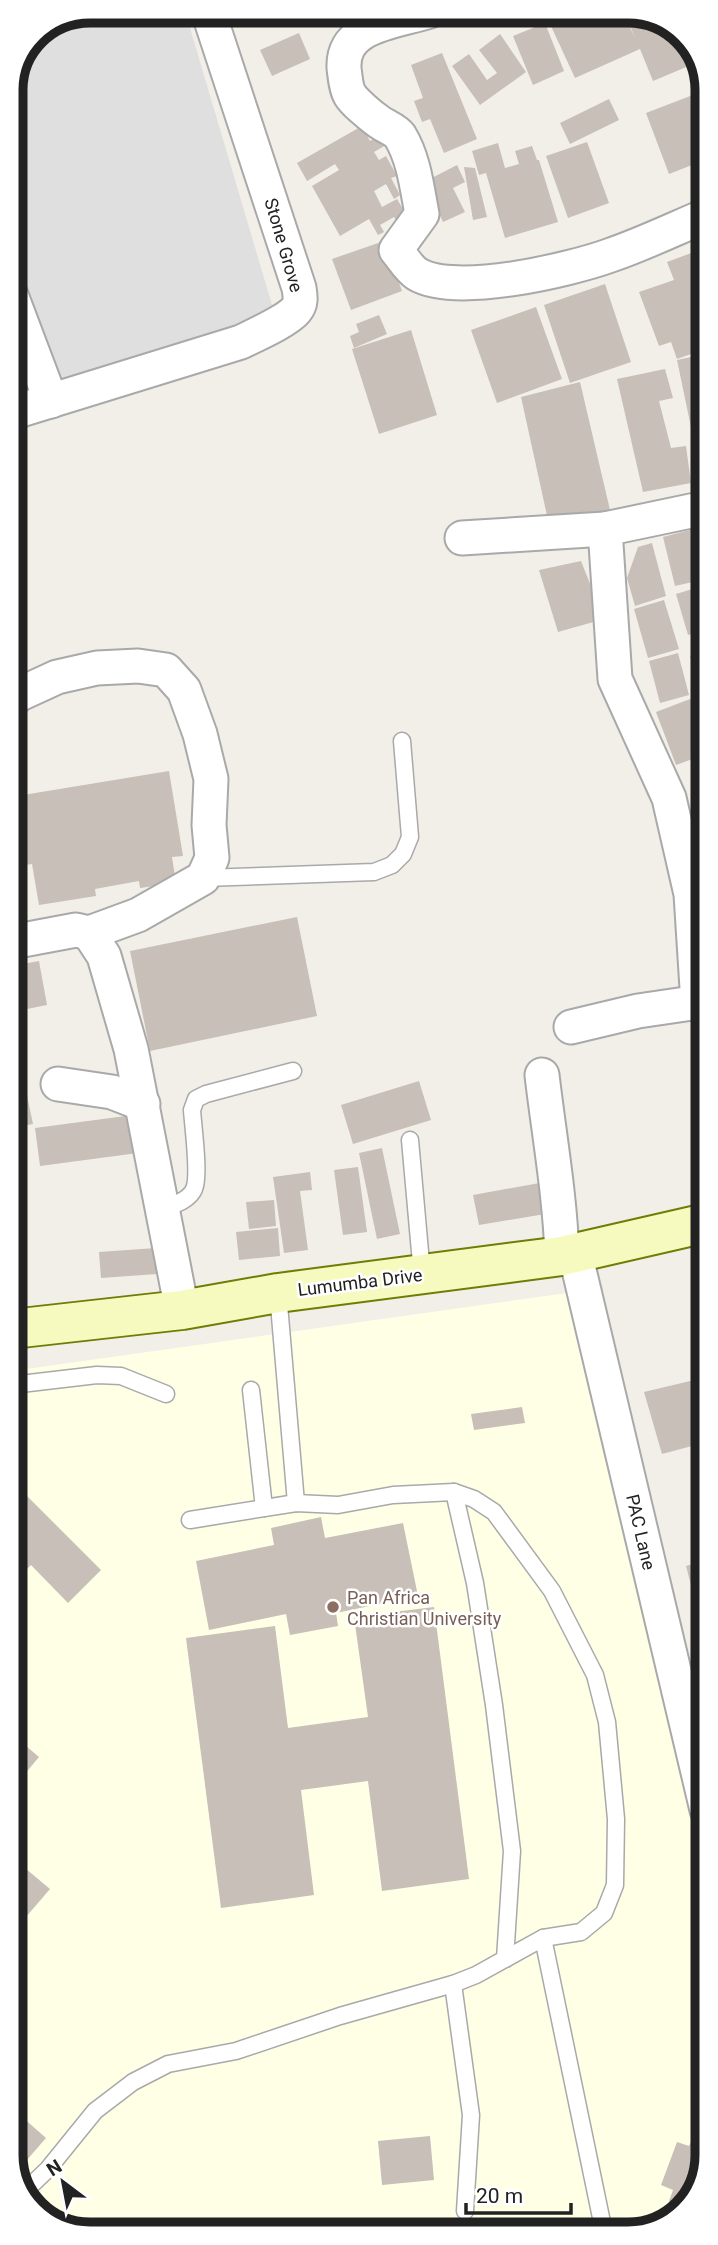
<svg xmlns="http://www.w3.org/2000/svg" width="718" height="2245" font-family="Roboto,sans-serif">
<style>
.residential{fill:#e0dfdf}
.education{fill:#ffffe5}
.building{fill:#c7bfb8}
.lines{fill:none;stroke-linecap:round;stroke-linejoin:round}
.lane-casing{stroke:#a9a9a9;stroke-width:19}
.street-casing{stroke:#a9a9a9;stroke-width:37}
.secondary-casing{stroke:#707d05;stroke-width:42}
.lane{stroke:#fff;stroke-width:16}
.street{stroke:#fff;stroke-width:33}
.secondary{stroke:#f7fabf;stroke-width:38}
.education-dot{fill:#8d6e63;stroke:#fff;stroke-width:2.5}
.labels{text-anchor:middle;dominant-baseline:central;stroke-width:5;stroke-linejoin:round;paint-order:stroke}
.street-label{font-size:18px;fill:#222;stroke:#fff}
.education-label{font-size:18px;fill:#785e54;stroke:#fff;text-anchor:start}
.rim{fill:none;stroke:#222;stroke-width:9}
</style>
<rect width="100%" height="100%" fill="#f2efe9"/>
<polygon class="residential" points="90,11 185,11 275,315 11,407 11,85 34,34"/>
<polygon class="education" points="581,1291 707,1844 707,2155 691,2204 648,2232 84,2234 38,2215 13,2175 12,1371"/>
<g class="building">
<polygon points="338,11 356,11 360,17 346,25"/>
<polygon points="544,11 622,11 635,38 624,11 634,11 680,30 693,50 686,53 691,65 653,81 640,49 575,78"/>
<polygon points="545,23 564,71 533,85 513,36"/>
<polygon points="299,33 310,59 272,76 260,50"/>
<polygon points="500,34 526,72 480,105 452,66 469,54 487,80 497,73 479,50"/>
<polygon points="442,53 477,139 444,153 430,119 422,122 414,101 423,98 411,65"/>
<polygon points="698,93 705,113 705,160 669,174 646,113"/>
<polygon points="609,99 619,120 570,144 560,123"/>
<polygon points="362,126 370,141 380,135 386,145 374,152 379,160 386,156 397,176 391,178 400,195 394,199 386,184 374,191 382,207 397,199 411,223 401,229 394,217 380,225 384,232 378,235 369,219 340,236 312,186 339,170 335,164 307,181 297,163"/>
<polygon points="587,142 609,203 568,218 546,156"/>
<polygon points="498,143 505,168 519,164 515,151 532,146 537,160 539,160 558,222 505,238 486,173 479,175 472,151"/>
<polygon points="457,165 465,182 453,188 465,212 443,222 424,182"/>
<polygon points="464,167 475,168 487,217 473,220"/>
<polygon points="384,241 402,291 351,310 332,259"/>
<polygon points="694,252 705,282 705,349 677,359 671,342 659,346 639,292 674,280 667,262"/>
<polygon points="605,284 631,362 570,383 544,305"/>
<polygon points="536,307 562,379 497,403 471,330"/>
<polygon points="379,315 387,334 354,348 350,336 359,332 356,324"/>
<polygon points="411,330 437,415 379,434 352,349"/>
<polygon points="705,354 705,485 703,485 677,360"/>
<polygon points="665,369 673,398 659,401 671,448 686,446 691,483 643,492 617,379"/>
<polygon points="580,382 610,510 549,525 521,397"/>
<polygon points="705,526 706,579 675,586 663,537"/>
<polygon points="652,543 666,596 635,606 627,578 638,547"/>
<polygon points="581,561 604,619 558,632 539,570"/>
<polygon points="706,585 706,630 688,635 676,594"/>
<polygon points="664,600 679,649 648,658 634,609"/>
<polygon points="706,652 706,691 700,693 690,656"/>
<polygon points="678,653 689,695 660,703 649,661"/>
<polygon points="706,693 706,754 676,765 656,712"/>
<polygon points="169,771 183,856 172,857 176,883 140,888 139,881 95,889 96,896 39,905 32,864 19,866 12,822 11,797"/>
<polygon points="297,917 317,1016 150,1051 130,951"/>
<polygon points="39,961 47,1005 12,1012 12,966"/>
<polygon points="12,1023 33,1124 12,1128"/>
<polygon points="419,1081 431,1120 353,1144 341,1105"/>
<polygon points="133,1115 138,1153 40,1166 35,1128"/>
<polygon points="382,1148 400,1234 377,1239 359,1153"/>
<polygon points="358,1167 367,1232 343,1235 334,1170"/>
<polygon points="310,1172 312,1190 300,1191 308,1250 284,1253 273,1177"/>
<polygon points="545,1182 551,1213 479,1225 473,1195"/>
<polygon points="274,1200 276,1226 249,1229 246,1202"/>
<polygon points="278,1228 280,1256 239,1260 236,1232"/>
<polygon points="156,1248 157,1274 101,1278 99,1252"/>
<polygon points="707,1377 707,1442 662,1454 644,1392"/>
<polygon points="522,1407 525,1423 474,1430 471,1414"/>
<polygon points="12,1481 101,1570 68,1603 31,1565 23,1573 12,1563"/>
<polygon points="321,1517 325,1538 403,1523 418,1596 336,1613 338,1626 290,1635 286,1614 209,1630 196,1561 274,1545 271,1528"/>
<polygon points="707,1560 707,1630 703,1631 686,1566"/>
<polygon points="434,1607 469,1879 382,1891 368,1781 301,1790 314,1895 221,1908 186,1638 275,1626 288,1728 368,1717 354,1617"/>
<polygon points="13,1735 39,1757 13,1788"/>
<polygon points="13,1858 50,1889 13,1932"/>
<polygon points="13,2109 46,2138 19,2169 13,2164"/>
<polygon points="694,2135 707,2140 707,2150 686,2207 669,2201 673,2190 661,2185 677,2142 689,2146"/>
<polygon points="430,2136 434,2180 382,2185 378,2141"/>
<polygon points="165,2222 270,2232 270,2234 156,2234"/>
</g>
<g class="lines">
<defs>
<g id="lane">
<polyline points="203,878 374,872 392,865 403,854 410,837 402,741"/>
<polyline points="410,1140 422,1274"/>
<path d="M161,1210C172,1205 189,1201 194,1189C200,1176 193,1126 192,1110L196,1099L206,1094L293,1071"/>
<polyline points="278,1293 296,1503"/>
<polyline points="12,1385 97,1375 121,1376 166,1394"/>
<polyline points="251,1390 264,1508"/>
<polyline points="454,1492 475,1583 494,1705 512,1851 505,1959"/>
<polyline points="543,1938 604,2232"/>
<polyline points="453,1984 471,2115 465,2211"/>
<polyline points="24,2192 48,2169 95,2111 133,2082 168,2064 236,2051 340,2016 453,1984 476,1975 543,1938 581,1932 604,1913 615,1885 616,1819 607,1722 595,1675 552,1591 494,1512 474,1499 454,1492 393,1495 338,1505 296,1503 190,1520"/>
</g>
<g id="street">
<path d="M430,11C397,22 342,24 344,68C345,76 346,89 350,95C354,102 371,116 378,121C384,126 395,129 400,136C414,159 417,188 422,214L396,250C402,257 409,269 417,274C455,297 570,270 611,255C643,244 674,229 705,216"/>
<polyline points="11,295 51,401"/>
<path d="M11,413L241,342C255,335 287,321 296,310C302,303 300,295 299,288L208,11"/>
<polyline points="605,529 615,679 669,798 691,894 698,1004"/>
<polyline points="462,538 605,529 705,508"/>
<polyline points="11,700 20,694 57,677 97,668 138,666 166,670 184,690 200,734 211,779 209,825 212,858 203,878 138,915 89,933"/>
<polyline points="12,942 76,930 89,933 104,956 131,1049 182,1310"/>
<polyline points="571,1027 638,1011 706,1001"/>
<path d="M542,1075C549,1135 560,1195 562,1256"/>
<polyline points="58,1084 112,1092 143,1104"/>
<polyline points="575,1253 707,1810"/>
</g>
<polyline id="secondary" points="12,1329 182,1310 278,1293 562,1256 706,1223"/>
</defs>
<use href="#lane" class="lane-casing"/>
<use href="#street" class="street-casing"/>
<use href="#secondary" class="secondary-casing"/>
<use href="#lane" class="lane"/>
<use href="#street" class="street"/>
<use href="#secondary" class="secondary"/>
</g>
<circle class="education-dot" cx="333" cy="1607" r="7"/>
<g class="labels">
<g class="street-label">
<text transform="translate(284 245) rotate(74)">Stone Grove</text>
<text transform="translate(360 1282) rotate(-7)">Lumumba Drive</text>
<text transform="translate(641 1532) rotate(77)">PAC Lane</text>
</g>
<g class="education-label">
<text x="347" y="1597">Pan Africa<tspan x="347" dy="21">Christian University</tspan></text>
</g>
</g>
<path d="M0 0H718V2245H0ZM90 23H628A67 67 0 0 1 695 90V2155A67 67 0 0 1 628 2222H90A67 67 0 0 1 23 2155V90A67 67 0 0 1 90 23Z" fill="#fff" fill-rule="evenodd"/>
<path class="rim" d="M90 23H628A67 67 0 0 1 695 90V2155A67 67 0 0 1 628 2222H90A67 67 0 0 1 23 2155V90A67 67 0 0 1 90 23Z"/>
<g transform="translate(63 2182) rotate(328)" stroke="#ffffff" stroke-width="5" paint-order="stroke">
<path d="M0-5L12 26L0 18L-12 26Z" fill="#222222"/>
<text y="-10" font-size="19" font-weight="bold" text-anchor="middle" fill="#222222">N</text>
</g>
<path d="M466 2203v10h105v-10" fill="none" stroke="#222222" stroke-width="3.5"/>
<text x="476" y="2203" font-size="21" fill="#222222" stroke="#ffffff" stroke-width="5" paint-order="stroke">20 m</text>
</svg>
